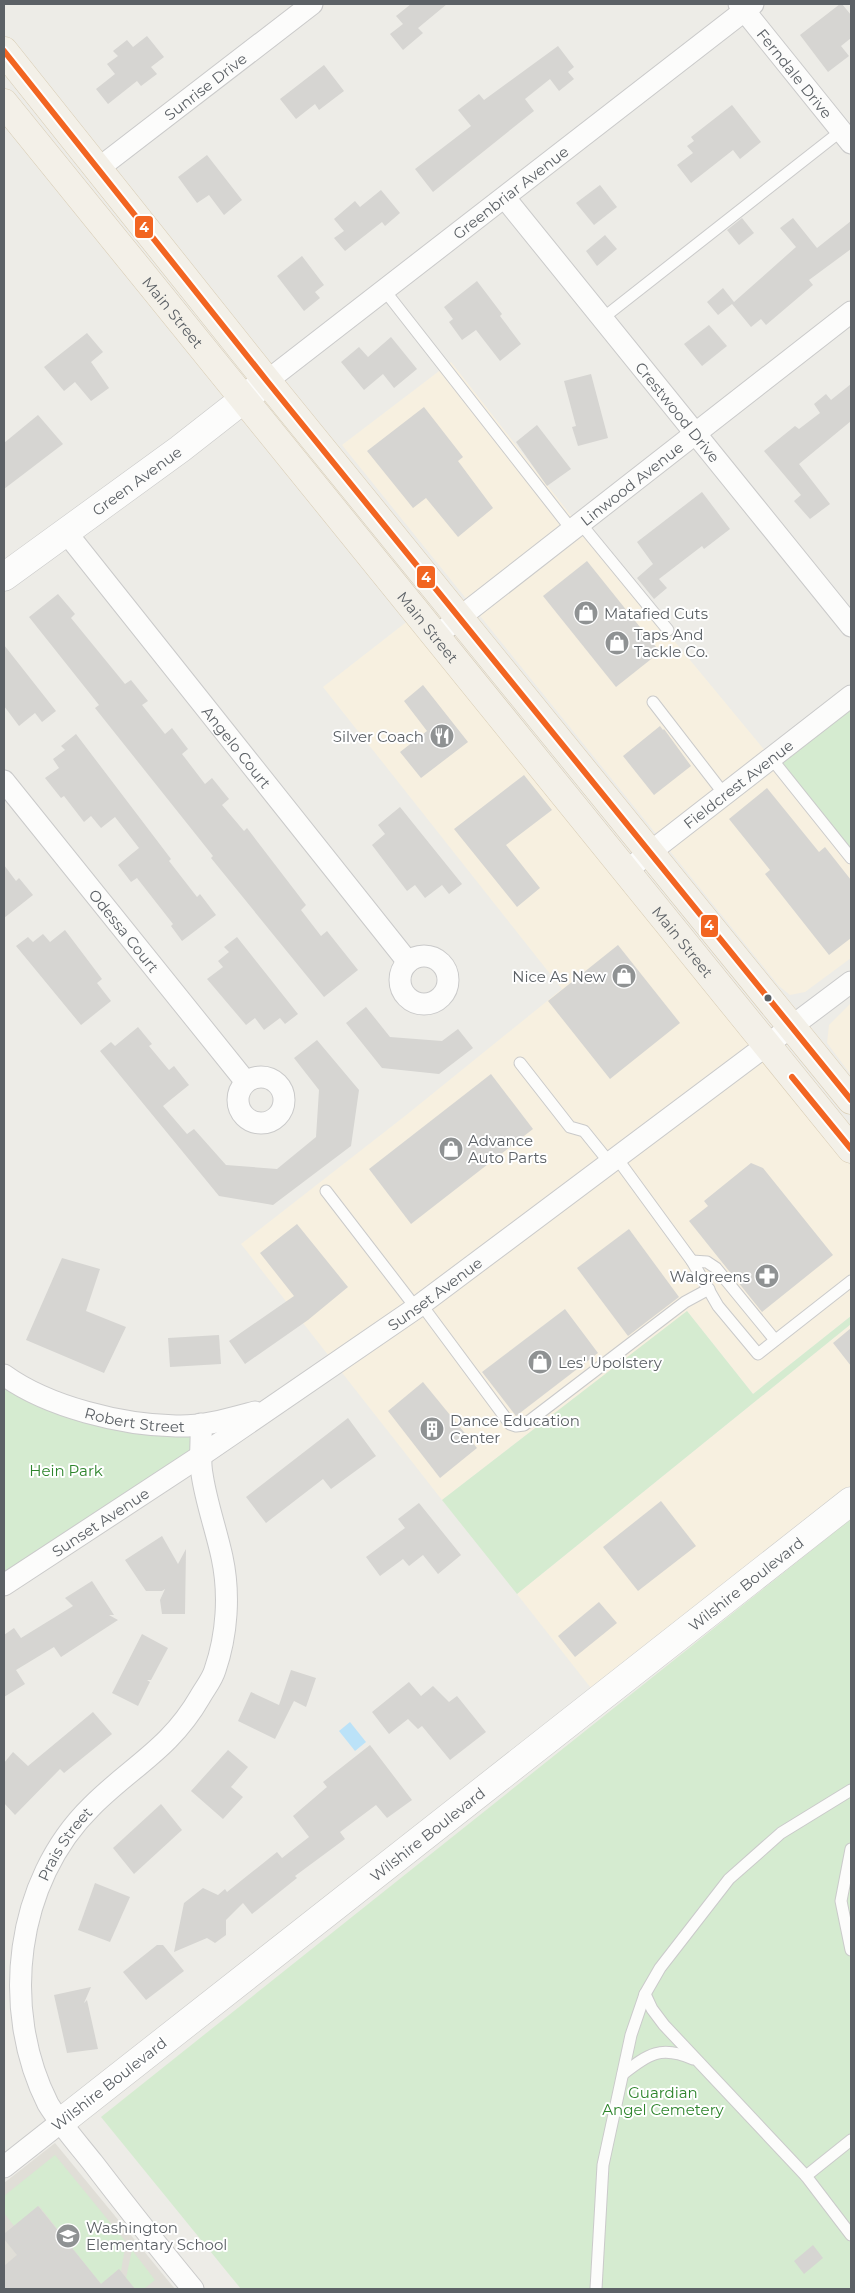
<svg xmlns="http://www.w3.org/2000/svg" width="855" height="2293" font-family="Montserrat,sans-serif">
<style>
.commercial{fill:#f7f0e0}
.education{fill:#e0ded7}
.green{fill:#d5ebd0}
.water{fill:#bbe2f8}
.building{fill:#d6d5d2}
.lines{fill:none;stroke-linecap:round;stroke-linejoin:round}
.lane-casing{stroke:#cacaca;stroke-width:13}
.street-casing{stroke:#cacaca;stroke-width:23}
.secondary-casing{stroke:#c9c9c8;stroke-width:29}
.primary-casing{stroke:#d8ccb3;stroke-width:29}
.lane{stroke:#fcfcfb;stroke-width:11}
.street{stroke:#fcfcfb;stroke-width:21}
.secondary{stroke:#fcfcfb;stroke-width:28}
.primary{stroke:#f3f0e8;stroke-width:28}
.bus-1-casing{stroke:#fff;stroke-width:10}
.bus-1{stroke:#f26522;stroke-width:6}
.bus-dot{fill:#5c6166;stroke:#fff;stroke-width:2}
.labels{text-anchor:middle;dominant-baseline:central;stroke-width:4;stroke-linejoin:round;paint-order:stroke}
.street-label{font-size:15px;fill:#5c6166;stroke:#fff}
.poi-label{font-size:15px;fill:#5c6166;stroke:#fff;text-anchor:start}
.park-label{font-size:15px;fill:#2e852c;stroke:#fff}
.line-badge{stroke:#fff;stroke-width:2}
.badge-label{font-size:14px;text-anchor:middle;font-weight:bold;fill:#fff}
</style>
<rect width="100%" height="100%" fill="#edece7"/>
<g class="commercial">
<polygon points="451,362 580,527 771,758 851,864 851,958 805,992 790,995 779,986 342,445"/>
<polygon points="409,620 851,1166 851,1316 753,1394 687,1311 442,1500 241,1244 405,1116 562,989 323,687"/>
<polygon points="851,1003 851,1075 827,1043 829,1025"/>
<polygon points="851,1324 851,1487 594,1692 517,1594"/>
</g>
<polygon class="education" points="55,2143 175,2289 4,2289 4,2183"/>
<g class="green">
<polygon points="851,696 851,858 771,758"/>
<polygon points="687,1311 753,1394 851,1316 851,1324 517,1594 442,1500"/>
<polygon points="4,1375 150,1424 273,1407 4,1585"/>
<polygon points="851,1519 851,2289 241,2289 101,2117"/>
<polygon points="55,2155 126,2242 121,2271 119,2269 101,2284 39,2206 14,2226 4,2213 4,2196"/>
<polygon points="132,2250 155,2280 144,2289 135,2289 126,2278"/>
</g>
<polygon class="water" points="350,1722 366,1742 355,1751 339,1731"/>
<g class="building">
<polygon points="411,4 447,4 418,28 423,33 403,50 390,34 403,24 396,16"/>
<polygon points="840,4 842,4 851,15 851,38 841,46 849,56 828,72 800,35"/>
<polygon points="147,36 164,57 151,67 157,74 141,86 137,81 108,104 96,89 115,74 107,64 118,56 113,51 127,40 133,47"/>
<polygon points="558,46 574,67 568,72 574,79 559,91 550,79 525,99 534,111 433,192 415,169 471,126 458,110 479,94 484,100"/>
<polygon points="324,65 344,91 319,110 315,104 296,119 280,99"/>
<polygon points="732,105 761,142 740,159 733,150 691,183 677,165 693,153 687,146 694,141 691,137"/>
<polygon points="207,155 242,200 224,215 209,195 197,203 178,177"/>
<polygon points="600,185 617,207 594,225 576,203"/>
<polygon points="381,190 400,213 385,226 382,222 345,251 334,238 344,231 334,219 355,201 360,207"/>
<polygon points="742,218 754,233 739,245 727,230"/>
<polygon points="793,218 817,248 851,221 851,249 809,280 813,285 766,325 761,319 751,327 732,304 718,315 707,302 723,288 734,302 796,247 780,228"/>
<polygon points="605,235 617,249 597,266 586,251"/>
<polygon points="302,256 324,285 315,292 320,298 304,311 277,276"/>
<polygon points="477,281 502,314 500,316 521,344 500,361 476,330 462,340 449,322 453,319 444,307"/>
<polygon points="709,325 727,346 702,366 684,344"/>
<polygon points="87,333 103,352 91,362 109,388 91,401 75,382 64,391 44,367"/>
<polygon points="391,337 417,369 394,388 383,374 364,390 341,362 359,347 368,357"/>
<polygon points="591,374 608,438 578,446 572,427 576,426 564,381"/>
<polygon points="851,384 851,421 799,464 830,504 810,519 794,501 801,495 764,451 795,426 799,429 820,413 814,404 826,394 831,400"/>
<polygon points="424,407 463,457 458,461 493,508 458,537 426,498 413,508 367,451"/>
<polygon points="38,415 63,444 4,489 4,443"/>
<polygon points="537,425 571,469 547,486 516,442"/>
<polygon points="702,492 730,529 704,549 702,546 659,579 667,588 654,599 637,578 653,564 637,542"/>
<polygon points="587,561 660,652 616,687 543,596"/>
<polygon points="58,594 75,614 71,618 125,684 131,680 148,701 142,705 165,734 172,728 188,749 182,754 205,784 212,778 229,799 222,805 244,831 247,828 306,905 301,910 321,936 327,931 358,970 324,997 211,858 213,856 95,708 99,705 29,617"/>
<polygon points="4,645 56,711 42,722 35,713 19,726 4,706"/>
<polygon points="423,685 468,742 421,778 400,752 427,731 404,701"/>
<polygon points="660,726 663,730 664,729 691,766 654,795 623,756"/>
<polygon points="76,734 171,859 169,861 197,897 200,894 216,915 182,941 171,926 173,924 137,878 131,882 118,865 139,848 115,817 101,828 91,816 84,822 64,796 61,798 45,778 59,768 53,759 65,750 61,746"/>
<polygon points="524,775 552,810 506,845 540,888 517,907 454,829"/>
<polygon points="767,788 819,852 825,847 851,880 851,938 829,955 765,874 770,870 729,819"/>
<polygon points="400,807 462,884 449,894 442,885 425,898 415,885 407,891 372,845 385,834 378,825"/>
<polygon points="4,865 16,881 19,878 33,895 4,918"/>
<polygon points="65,930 102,979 97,983 111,1001 81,1025 16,946 28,937 33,942 43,934 50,942"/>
<polygon points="237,937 298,1014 285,1024 280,1018 264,1030 255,1018 246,1025 207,979 223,967 218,961 229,952 224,947"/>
<polygon points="618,945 680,1023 610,1079 548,1001"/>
<polygon points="366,1007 390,1037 442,1041 458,1029 473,1048 439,1074 382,1068 346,1023"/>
<polygon points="138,1027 152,1044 149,1046 169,1070 174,1066 189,1085 163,1106 187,1134 194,1129 226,1165 277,1169 316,1137 319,1090 294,1058 317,1040 359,1090 351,1146 273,1205 219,1196 100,1051 111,1042 115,1046"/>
<polygon points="491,1074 533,1129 411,1224 369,1169"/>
<polygon points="751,1163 763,1168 833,1255 762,1312 689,1221 708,1206 704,1201"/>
<polygon points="297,1224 348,1287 308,1320 245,1364 229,1341 294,1296 260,1253"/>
<polygon points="629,1229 679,1297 628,1336 577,1268"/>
<polygon points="62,1258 100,1269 86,1311 126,1327 104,1373 26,1340"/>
<polygon points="565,1309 598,1353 516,1416 482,1372"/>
<polygon points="851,1328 851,1366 833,1343"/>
<polygon points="219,1335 221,1364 170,1367 168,1338"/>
<polygon points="423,1382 477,1448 440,1478 388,1411"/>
<polygon points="348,1418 376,1456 331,1489 323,1479 266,1523 246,1497"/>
<polygon points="661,1501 696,1546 638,1591 603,1547"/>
<polygon points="419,1503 461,1555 438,1574 423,1555 409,1566 403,1559 380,1576 366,1557 405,1528 398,1519"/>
<polygon points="162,1536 178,1564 186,1549 185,1614 162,1614 160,1600 165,1589 162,1591 146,1591 125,1560"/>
<polygon points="92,1581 114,1615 109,1615 118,1620 61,1657 54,1647 16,1670 25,1684 4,1697 4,1635 14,1628 21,1638 73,1606 65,1598"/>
<polygon points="599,1602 617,1623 575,1657 558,1636"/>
<polygon points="142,1634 168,1648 151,1680 147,1680 150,1682 138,1706 112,1693"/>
<polygon points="291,1670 316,1678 306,1707 294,1701 275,1739 238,1721 251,1692 279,1705"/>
<polygon points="409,1682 421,1696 433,1686 449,1702 457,1696 486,1732 450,1760 422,1726 418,1729 408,1719 389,1734 372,1712"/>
<polygon points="93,1712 112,1734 64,1773 60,1769 15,1815 4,1803 4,1763 13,1752 28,1766"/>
<polygon points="370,1745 412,1800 387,1818 376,1805 340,1832 345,1839 295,1876 297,1878 252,1914 243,1903 226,1920 226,1935 215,1943 207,1938 174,1952 184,1903 203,1888 218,1895 225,1889 227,1892 277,1852 282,1858 309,1837 293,1816 327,1787 323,1782"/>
<polygon points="228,1750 248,1767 231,1787 243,1797 223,1819 191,1791"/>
<polygon points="161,1804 182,1830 134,1874 113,1848"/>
<polygon points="95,1883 130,1897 110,1942 78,1930"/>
<polygon points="157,1945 163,1945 184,1971 146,2000 123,1972"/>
<polygon points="91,1987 84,2003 87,2000 98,2049 67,2053 54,1995"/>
<polygon points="38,2206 101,2284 119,2269 135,2289 4,2289 4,2266 17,2255 4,2239 4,2234"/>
<polygon points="813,2245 823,2258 804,2274 794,2261"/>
</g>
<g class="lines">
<defs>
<g id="lane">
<polyline points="385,291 572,530"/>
<polyline points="603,318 841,131"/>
<polyline points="581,524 668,630"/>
<polyline points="653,702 724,794"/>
<polyline points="771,758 851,858"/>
<polyline points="520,1063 570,1127 584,1131 609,1162"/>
<polyline points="616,1157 692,1261 718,1306 758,1354 851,1281"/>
<polyline points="326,1191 416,1308"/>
<polyline points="692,1261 707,1262 716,1268 775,1340"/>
<polyline points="421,1304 510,1424 516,1426 524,1425 685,1302 709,1289"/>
<polyline points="851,1849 841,1901 851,1950"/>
<polyline points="645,1994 652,2009 664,2025 806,2176 851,2235"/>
<path d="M623,2074C648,2054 661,2045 693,2059"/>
<polyline points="806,2176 851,2140"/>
<polyline points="596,2289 603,2165 631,2035 645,1994 660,1968 729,1879 781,1833 851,1790"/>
</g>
<g id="street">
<path id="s1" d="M739,4L851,143"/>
<path id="s2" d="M99,168L312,4"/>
<path id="s3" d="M505,198L851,626"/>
<path id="s4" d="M267,381L753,4"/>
<path id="s5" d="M65,531L408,962"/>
<path id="s6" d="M436,636L851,312"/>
<path id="s7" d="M4,781L246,1082"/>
<path id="s8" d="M626,871L851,696"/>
<circle cx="424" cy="980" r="24"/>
<circle cx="261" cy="1100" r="23"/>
<path id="s9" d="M4,1375C48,1407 122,1425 176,1426C202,1427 229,1419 255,1412"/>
<path id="s10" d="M4,1585L202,1455L416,1308L851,982"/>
<polyline points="4,2167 61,2122"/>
<path id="s11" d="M193,2289C159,2248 126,2206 93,2163C78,2144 61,2125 48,2104C0,2009 15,1881 92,1806C132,1766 170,1749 200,1697C205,1688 212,1680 215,1670C227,1635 230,1594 222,1557C216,1529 206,1502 202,1474C199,1459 202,1440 201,1424"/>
</g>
<g id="secondary">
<path id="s12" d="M4,577L180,449L263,384"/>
<path id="s13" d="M61,2122L851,1501"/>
</g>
<g id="primary">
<polyline points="4,51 267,381 851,1100"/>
<path id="s14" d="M4,103L851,1149"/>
</g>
</defs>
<use href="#lane" class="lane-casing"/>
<use href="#street" class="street-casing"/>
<use href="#secondary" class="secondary-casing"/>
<use href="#primary" class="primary-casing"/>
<use href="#lane" class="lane"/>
<use href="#street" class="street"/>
<use href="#secondary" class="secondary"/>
<use href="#primary" class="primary"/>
<defs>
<g id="bus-1">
<polyline points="4,51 267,381 851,1100"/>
<polyline points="792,1077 851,1149"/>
</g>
</defs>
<use href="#bus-1" class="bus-1-casing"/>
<use href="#bus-1" class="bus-1"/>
</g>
<defs>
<symbol id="shop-disc" viewBox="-11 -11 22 22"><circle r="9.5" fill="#8f9293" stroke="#fff"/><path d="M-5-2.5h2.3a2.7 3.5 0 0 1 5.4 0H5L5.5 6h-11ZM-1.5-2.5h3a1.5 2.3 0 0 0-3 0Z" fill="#fff"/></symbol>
<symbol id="restaurant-disc" viewBox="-11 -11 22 22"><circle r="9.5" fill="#8f9293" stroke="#fff"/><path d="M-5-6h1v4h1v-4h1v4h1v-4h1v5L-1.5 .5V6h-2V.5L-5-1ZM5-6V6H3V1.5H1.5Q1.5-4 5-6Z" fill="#fff"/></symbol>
<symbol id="pharmacy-disc" viewBox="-11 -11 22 22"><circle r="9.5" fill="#8f9293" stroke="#fff"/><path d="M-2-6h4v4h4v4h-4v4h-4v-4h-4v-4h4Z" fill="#fff"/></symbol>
<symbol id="building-disc" viewBox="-11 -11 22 22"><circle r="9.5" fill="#8f9293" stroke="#fff"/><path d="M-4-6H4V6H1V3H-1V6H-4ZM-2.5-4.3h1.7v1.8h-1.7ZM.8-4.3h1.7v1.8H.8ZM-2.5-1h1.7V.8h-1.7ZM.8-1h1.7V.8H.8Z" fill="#fff"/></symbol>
<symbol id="school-disc" viewBox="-11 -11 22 22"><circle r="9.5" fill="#8f9293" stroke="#fff"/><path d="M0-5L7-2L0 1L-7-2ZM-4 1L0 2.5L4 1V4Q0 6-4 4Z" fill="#fff"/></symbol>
</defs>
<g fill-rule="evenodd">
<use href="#shop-disc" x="572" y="599" width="28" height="28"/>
<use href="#shop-disc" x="603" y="629" width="28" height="28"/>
<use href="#restaurant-disc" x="428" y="722" width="28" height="28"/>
<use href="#shop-disc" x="610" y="962" width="28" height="28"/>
<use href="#shop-disc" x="437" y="1135" width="28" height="28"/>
<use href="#pharmacy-disc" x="753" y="1262" width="28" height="28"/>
<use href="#shop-disc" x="526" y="1348" width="28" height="28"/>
<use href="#building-disc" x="418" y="1415" width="28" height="28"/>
<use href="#school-disc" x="54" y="2222" width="28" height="28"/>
</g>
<circle class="bus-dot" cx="768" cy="998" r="4.5"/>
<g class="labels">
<g class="street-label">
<text stroke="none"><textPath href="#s1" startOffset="89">Ferndale Drive</textPath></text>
<text stroke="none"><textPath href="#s2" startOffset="134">Sunrise Drive</textPath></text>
<text stroke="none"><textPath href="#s4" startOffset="308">Greenbriar Avenue</textPath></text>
<text stroke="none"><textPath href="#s14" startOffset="269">Main Street</textPath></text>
<text stroke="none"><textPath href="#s3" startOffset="275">Crestwood Drive</textPath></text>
<text stroke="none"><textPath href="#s12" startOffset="164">Green Avenue</textPath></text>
<text stroke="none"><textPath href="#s6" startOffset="248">Linwood Avenue</textPath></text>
<text stroke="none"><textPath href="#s14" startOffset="674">Main Street</textPath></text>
<text stroke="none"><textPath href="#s5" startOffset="276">Angelo Court</textPath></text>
<text stroke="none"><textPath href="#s8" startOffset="142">Fieldcrest Avenue</textPath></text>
<text stroke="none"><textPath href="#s7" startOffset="192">Odessa Court</textPath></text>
<text stroke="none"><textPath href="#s14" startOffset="1079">Main Street</textPath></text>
<text stroke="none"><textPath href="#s10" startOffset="520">Sunset Avenue</textPath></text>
<text stroke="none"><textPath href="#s9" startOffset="140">Robert Street</textPath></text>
<text stroke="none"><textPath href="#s10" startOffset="115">Sunset Avenue</textPath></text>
<text stroke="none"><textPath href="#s13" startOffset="871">Wilshire Boulevard</textPath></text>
<text stroke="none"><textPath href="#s13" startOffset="466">Wilshire Boulevard</textPath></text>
<text stroke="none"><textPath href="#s11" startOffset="509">Prais Street</textPath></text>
<text transform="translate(109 2084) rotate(-38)">Wilshire Boulevard</text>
</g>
<g class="poi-label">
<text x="604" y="613">Matafied Cuts</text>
<text x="634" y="634">Taps And<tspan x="634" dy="17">Tackle Co.</tspan></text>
<text x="424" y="736" text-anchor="end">Silver Coach</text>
<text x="606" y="976" text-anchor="end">Nice As New</text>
<text x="468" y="1140">Advance<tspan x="468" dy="17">Auto Parts</tspan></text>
<text x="750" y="1276" text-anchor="end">Walgreens</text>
<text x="558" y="1362">Les' Upolstery</text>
<text x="450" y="1420">Dance Education<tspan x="450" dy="17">Center</tspan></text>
<text x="86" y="2227">Washington<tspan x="86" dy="17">Elementary School</tspan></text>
</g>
<g class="park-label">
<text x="66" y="1470">Hein Park</text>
<text x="663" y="2092">Guardian<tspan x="663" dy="17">Angel Cemetery</tspan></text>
</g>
</g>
<g class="line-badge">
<rect x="134" y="215" width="20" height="24" rx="5" fill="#f26522"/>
<rect x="416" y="565" width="20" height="24" rx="5" fill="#f26522"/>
<rect x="700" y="914" width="19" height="24" rx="5" fill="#f26522"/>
</g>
<g class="badge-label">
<text x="144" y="232">4</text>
<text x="426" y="582">4</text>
<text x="709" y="930">4</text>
</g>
<rect width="855" height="2293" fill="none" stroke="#5c6166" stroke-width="10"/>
</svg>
